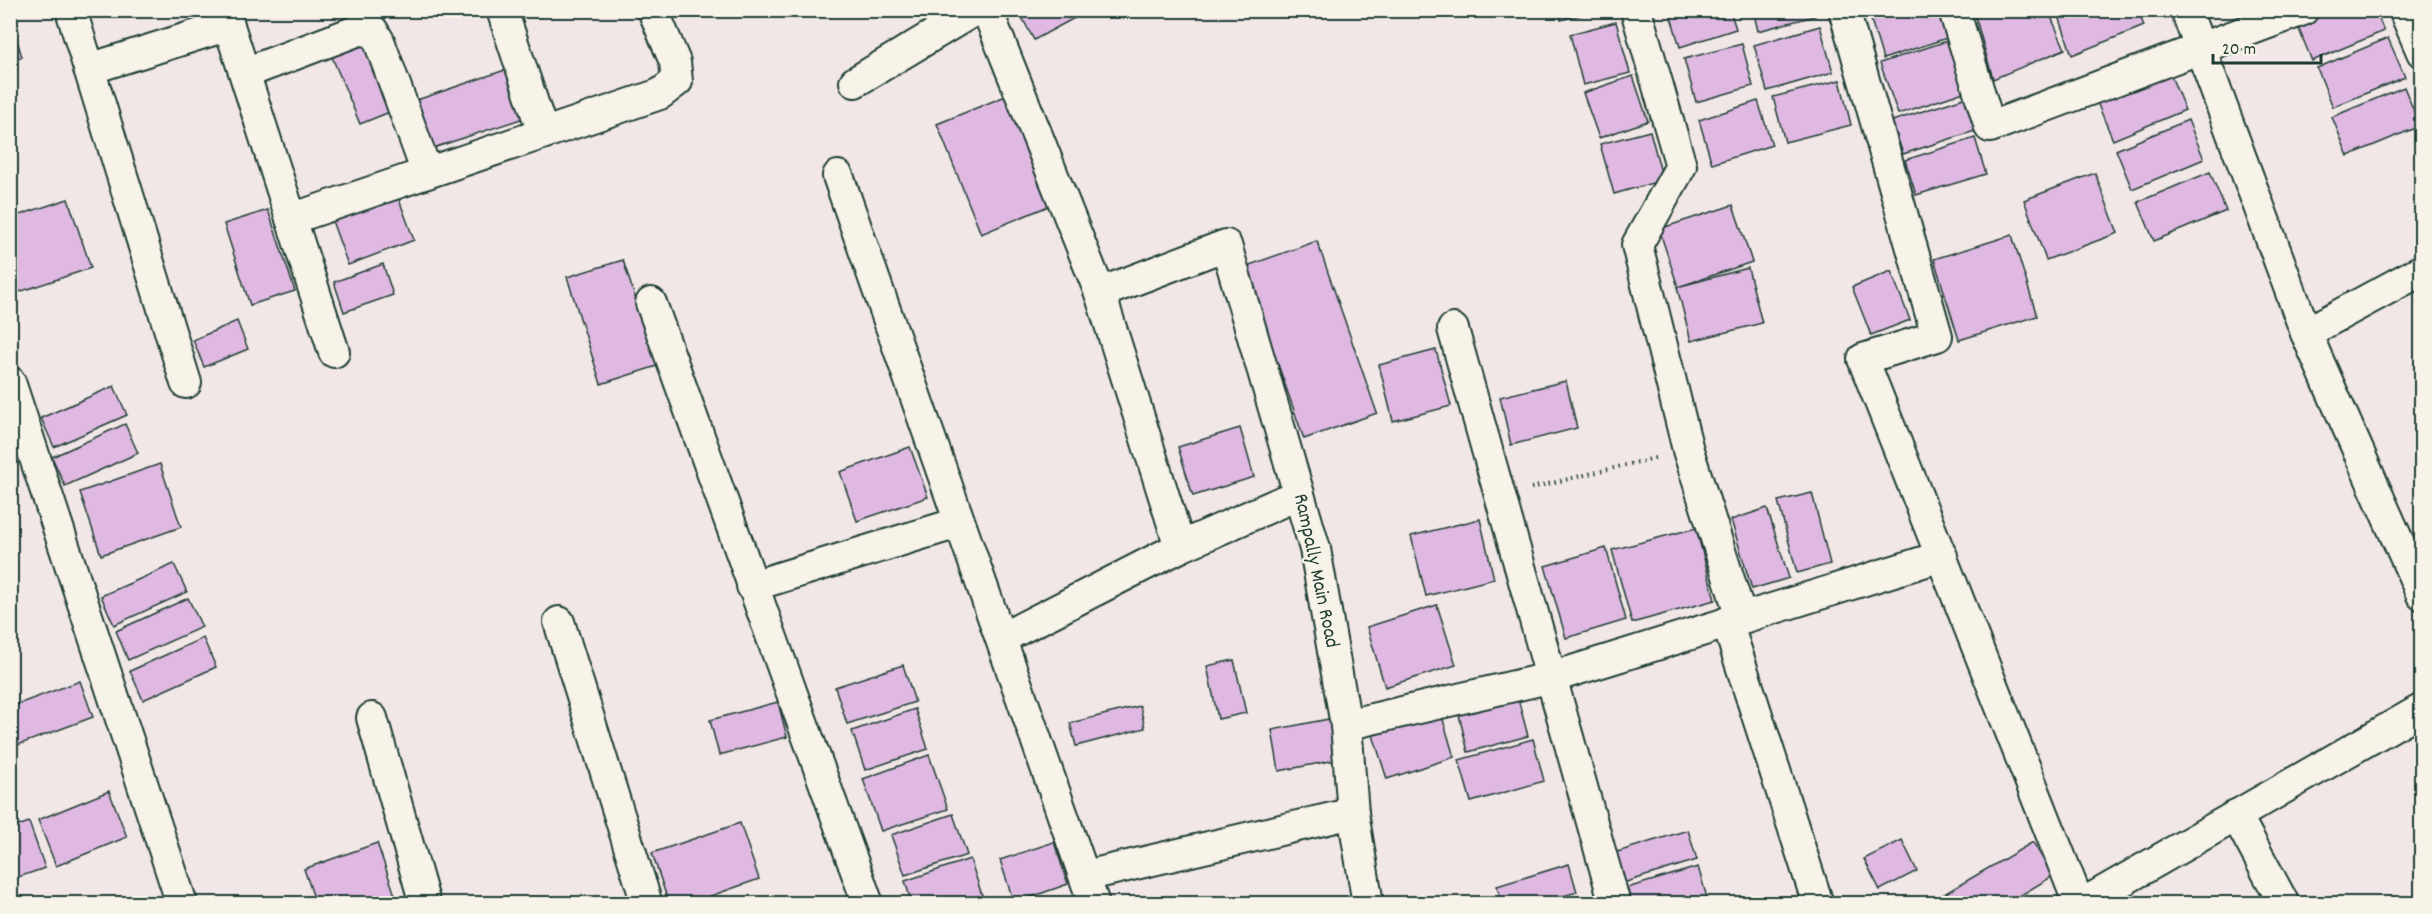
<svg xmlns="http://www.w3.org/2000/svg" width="2432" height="914" font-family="Dekko,sans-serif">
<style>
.building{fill:#dfb9e2;stroke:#1f3d34;stroke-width:1.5}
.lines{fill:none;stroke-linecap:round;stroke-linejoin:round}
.minor-casing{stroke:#1f3d34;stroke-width:34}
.path{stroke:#1f3d34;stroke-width:4;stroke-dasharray:1.5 4.5;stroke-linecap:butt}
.minor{stroke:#f7f3e8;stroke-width:30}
.labels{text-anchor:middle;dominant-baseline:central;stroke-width:4.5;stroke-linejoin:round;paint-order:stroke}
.street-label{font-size:21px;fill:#1f3d34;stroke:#f7f3e8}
</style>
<rect width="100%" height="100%" fill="#f2e7e7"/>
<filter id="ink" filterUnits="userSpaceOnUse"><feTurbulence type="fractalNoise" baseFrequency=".0167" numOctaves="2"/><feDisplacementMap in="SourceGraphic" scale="12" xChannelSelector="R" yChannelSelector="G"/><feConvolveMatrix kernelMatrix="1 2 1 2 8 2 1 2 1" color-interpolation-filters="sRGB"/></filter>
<g filter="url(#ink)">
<g class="building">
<polygon points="1018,10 1089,10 1034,40"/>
<polygon points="1559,10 1600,10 1561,20"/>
<polygon points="1669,10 1730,10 1736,29 1680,47"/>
<polygon points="1753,10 1813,10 1815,16 1758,31"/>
<polygon points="1868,10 1942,10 1950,37 1883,59"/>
<polygon points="1978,10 2048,10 2065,49 1993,79 1974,12"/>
<polygon points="2057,10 2138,10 2144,26 2072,55"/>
<polygon points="2323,10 2375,10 2384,31 2312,61 2296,22"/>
<polygon points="10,16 22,57 10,60"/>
<polygon points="1616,22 1630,73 1583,85 1570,34"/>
<polygon points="1820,26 1833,72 1767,91 1754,45"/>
<polygon points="2388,38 2405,77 2333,107 2317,68"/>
<polygon points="1947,41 1964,92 1898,114 1880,63"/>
<polygon points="369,42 397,109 360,124 332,57"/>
<polygon points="1742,44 1753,86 1696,102 1684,59"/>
<polygon points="508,69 524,118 430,149 414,101"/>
<polygon points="2169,71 2185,110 2113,140 2096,100"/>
<polygon points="1633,76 1648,121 1599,138 1583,93"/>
<polygon points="1840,80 1851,125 1785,142 1773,97"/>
<polygon points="2404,87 2420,126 2348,156 2332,117"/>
<polygon points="1008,95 1051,205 981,234 937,124"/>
<polygon points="1967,97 1978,130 1903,154 1892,121"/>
<polygon points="1758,101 1772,145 1712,164 1699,120"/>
<polygon points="2188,120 2204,159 2132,189 2116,150"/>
<polygon points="1650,131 1663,180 1614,194 1600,144"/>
<polygon points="1975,138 1986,174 1916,195 1905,160"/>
<polygon points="2210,172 2226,211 2154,241 2138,202"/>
<polygon points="2095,173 2118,233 2046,260 2024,200"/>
<polygon points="397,194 414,240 348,265 331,218"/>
<polygon points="68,199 91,268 10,295 10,218"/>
<polygon points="1733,205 1752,262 1678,287 1659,229"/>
<polygon points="268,210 295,291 250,305 224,224"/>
<polygon points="2012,235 2037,316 1959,340 1934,259"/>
<polygon points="1317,241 1377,413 1304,439 1244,267"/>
<polygon points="623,260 657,366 601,384 567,277"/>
<polygon points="383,264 393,295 344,312 334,282"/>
<polygon points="1748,268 1762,323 1691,341 1677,287"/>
<polygon points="1891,271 1910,320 1871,335 1852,287"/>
<polygon points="237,321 248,349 204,367 193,340"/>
<polygon points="1436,350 1451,406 1393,421 1379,365"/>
<polygon points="1566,381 1577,428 1511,445 1500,397"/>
<polygon points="114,386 127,415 54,447 41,418"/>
<polygon points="125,424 138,453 65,486 52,457"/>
<polygon points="1240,428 1254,477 1193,496 1178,447"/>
<polygon points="910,447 928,497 857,521 840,472"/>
<polygon points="160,464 181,527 101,555 80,492"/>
<polygon points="1812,493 1830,564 1797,573 1778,501"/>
<polygon points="1767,508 1789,578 1752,589 1731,520"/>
<polygon points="1480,519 1494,579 1426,596 1411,536"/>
<polygon points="1696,528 1715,600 1632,623 1612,550"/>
<polygon points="1606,548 1626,620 1566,638 1545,566"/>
<polygon points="174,564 187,592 114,625 101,596"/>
<polygon points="188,598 202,627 128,660 116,631"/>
<polygon points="1437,605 1456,665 1385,687 1367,627"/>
<polygon points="203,638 216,667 143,700 130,671"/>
<polygon points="1234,660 1246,713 1218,719 1207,666"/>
<polygon points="903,665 915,702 847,724 835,687"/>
<polygon points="80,681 93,717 10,748 10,707"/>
<polygon points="1517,695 1528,736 1468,752 1458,711"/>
<polygon points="778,702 787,737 719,755 710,720"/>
<polygon points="1140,706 1145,728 1076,746 1070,723"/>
<polygon points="915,709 928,749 865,770 852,731"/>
<polygon points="1441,713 1454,757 1387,779 1373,735"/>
<polygon points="1334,718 1341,759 1279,771 1272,730"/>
<polygon points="1533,739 1544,781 1471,802 1459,760"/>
<polygon points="929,755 948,809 881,831 863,779"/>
<polygon points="109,791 127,837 56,866 38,820"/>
<polygon points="953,814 967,855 905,875 891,835"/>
<polygon points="29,822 45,868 10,880 10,829"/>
<polygon points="740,823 759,879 688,904 669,904 652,853"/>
<polygon points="1688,830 1697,860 1623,883 1614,853"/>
<polygon points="1902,840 1917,871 1880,890 1864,859"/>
<polygon points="1054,842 1068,884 1014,903 1000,860"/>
<polygon points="2033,842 2053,876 2006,904 1927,904"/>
<polygon points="377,843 398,904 316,904 304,869"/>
<polygon points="970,859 983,898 966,904 912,904 905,881"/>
<polygon points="1569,864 1577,892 1537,904 1502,904 1497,886"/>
<polygon points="1698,867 1708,901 1700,904 1632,904 1627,888"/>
<polygon points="983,899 985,904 970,904"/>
</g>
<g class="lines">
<defs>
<g id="minor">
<polyline points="71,10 186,383"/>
<polyline points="224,10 334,352"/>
<polyline points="502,10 543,133"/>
<polyline points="987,10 1100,293 1180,547 1002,638"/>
<polyline points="1636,10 1681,166 1637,245 1688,450 1741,617"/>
<polyline points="1844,10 1937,336 1863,359 2079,904"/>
<polyline points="1954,10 1990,127 2303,10"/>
<polyline points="2186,10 2306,333 2422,595"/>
<polyline points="2404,10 2422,52"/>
<polyline points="89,69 229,25"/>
<polyline points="245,73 359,30 373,31 379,41 427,173"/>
<polyline points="855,82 975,10"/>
<polyline points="838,176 1094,904"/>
<polyline points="291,219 660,94 677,81 675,62 653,10"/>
<polyline points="1100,293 1226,245 1315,549 1346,725 1353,813 1368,904"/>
<polyline points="651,303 868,904"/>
<polyline points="1453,329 1615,904"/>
<polyline points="2306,333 2422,270"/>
<polyline points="10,382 182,904"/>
<polyline points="1180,547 1299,494"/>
<polyline points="752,586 958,523"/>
<polyline points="559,622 647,904"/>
<polyline points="1727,622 1818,904"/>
<polyline points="372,718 425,904"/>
<polyline points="1346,725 1553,677 1942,556"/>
<polyline points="2236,815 2284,904"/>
<polyline points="1085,876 1353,813"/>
<polyline points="2082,904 2422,709"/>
</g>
</defs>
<use href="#minor" class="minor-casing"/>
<polyline class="path" points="1531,488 1655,458"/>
<use href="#minor" class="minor"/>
</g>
</g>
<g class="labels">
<g class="street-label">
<text transform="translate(1315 571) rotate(78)">Rampally Main Road</text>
</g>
</g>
<rect width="2432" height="914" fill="none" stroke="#f7f3e8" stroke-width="36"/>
<rect x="18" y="18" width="2396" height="878" fill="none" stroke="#1f3d34" stroke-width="2" filter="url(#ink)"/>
<path d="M2213 54v9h108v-9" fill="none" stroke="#1f3d34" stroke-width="3"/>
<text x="2222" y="54" font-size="18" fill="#1f3d34" stroke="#f7f3e8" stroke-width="4.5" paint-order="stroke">20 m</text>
</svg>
